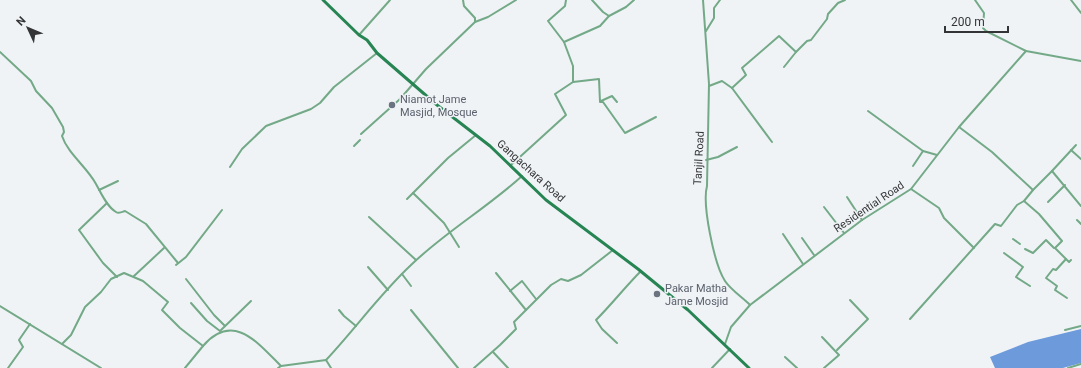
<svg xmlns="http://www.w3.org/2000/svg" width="1081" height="368" font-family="Roboto,sans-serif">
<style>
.water{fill:#6c9adb}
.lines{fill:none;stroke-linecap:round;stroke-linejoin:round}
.street{stroke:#73a987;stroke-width:2}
.secondary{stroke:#278453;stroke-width:3}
.worship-dot{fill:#6b7280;stroke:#eff3f6;stroke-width:1.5}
.labels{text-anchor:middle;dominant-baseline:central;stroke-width:3;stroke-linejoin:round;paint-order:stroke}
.worship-label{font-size:11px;fill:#5b616d;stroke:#eff3f6;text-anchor:start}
.street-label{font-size:11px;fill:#333436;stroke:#eff3f6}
</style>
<rect width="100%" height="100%" fill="#eff3f6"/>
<polygon class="water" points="1081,329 1081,363 1063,368 995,368 990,357 1028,342"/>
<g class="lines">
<g class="street">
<polyline points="592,0 603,12 609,16"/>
<path d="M703,0L709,84L707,186C702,204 714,264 725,281C731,290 742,297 750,305"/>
<polyline points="975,0 984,13 983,28 986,31 1026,51 1081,61"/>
<polyline points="1071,0 1081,13"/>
<polyline points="475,22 488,17 516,0"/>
<polyline points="706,31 714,18 714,8 720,0"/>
<polyline points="359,35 390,0"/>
<polyline points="564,42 548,21 565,6 566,0"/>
<path d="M0,52L31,81L36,91L52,108L63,127L64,132L62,136C68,154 87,167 96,184C101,193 107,207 116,212C119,214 122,212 125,211L146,224L178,263"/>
<polyline points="796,52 807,41 811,40 827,19 828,14 838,3 845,0"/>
<polyline points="573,82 599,79 600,102 603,102 625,133 656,117"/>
<polyline points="709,86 722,81 732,88 772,142"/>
<polyline points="732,88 746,75 742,68 779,36 796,52 784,67"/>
<polyline points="601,101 612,96 617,102"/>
<polyline points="868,111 923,151 937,155"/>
<polyline points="959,127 992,152 1033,190 1052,171 1081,206"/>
<polyline points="361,134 400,99 426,69 475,22 475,18 464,6 463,0"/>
<polyline points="354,146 360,140"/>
<polyline points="1071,150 1081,159"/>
<polyline points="706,160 718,157 737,147"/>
<polyline points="511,165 566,115 555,94 573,82 573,66 564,42 600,26 609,16 626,7 634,0"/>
<polyline points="913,166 923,151"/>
<polyline points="230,167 242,149 266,126 311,109 320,103 334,87 377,53"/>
<polyline points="1052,171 1076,145"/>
<polyline points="911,189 939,208 944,218 974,248"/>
<polyline points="99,190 118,181"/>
<polyline points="413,193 444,223 459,247"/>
<polyline points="847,197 862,220"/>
<polyline points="407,199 448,158 476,135"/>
<polyline points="1024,201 1039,214 1062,241 1055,248 1069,262 1071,260"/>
<polyline points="1048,202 1065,185"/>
<polyline points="107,203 79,230 103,263 117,277"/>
<polyline points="824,207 844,233"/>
<polyline points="369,217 416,260"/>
<polyline points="1077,220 1081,224"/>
<polyline points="783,234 803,264"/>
<polyline points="802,238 814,255"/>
<polyline points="1013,239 1020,244"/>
<polyline points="1025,249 1033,253 1046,240 1054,248"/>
<polyline points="1004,253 1023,267 1016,277 1030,286"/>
<polyline points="1066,259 1056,270 1053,269 1046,278 1057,286 1055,290 1067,298"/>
<polyline points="176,265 186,257 222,210"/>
<polyline points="368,267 388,290"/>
<polyline points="496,273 526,310"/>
<polyline points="402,274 411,286"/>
<polyline points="134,276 164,248"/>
<polyline points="186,279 214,315 225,326"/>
<polyline points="510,291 522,281 536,299"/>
<polyline points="191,303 207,321 220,331 251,301"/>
<polyline points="0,306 101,368"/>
<polyline points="339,310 344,316 356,326"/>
<polyline points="411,310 458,368"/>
<polyline points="910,319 995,224 1001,226 1017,205 1024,201 1033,190"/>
<polyline points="1065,330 1081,326"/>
<polyline points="822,337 839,355 824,368"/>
<path d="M617,343L602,329L596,320C612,304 625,287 641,271"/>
<polyline points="62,344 71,335 85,307 101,292 111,279 124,273 143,281 168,302 162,310 180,328 203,346 185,368"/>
<polyline points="725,344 731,327 750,305 862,220 911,189 959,127 1026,51"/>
<path d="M203,346C233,311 258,343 281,366"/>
<polyline points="837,350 868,319 850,300"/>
<polyline points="493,352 508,368"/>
<polyline points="785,357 797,368"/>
<path d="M326,360C355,329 380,294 411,265C445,232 487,208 522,176"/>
<polyline points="8,368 23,347 19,340 30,324"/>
<polyline points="278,368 281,366 326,360 331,368"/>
<polyline points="474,368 500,345 516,329 514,322 551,285 561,279 568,281 581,275 613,250"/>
<polyline points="712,368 730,349"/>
<polyline points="1068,368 1081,364"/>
</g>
<polyline class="secondary" points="323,0 359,35 367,40 377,53 437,105 490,146 546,200 638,269 688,310 749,368"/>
</g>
<g class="worship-dot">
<circle cx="392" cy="105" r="4"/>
<circle cx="657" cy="294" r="4"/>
</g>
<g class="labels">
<g class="worship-label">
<text x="400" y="99">Niamot Jame<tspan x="400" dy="13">Masjid, Mosque</tspan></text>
<text x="665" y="288">Pakar Matha<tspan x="665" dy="13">Jame Mosjid</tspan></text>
</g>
<g class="street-label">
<text transform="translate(699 158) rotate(-87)">Tanjil Road</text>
<text transform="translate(531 171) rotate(42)">Gangachara Road</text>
<text transform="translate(869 207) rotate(-34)">Residential Road</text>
</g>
</g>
<g transform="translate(28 28) rotate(314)" stroke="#eff3f6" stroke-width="3" paint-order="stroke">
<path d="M0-3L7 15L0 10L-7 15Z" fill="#333436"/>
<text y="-6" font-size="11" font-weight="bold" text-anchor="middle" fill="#333436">N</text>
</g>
<path d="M945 26v6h63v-6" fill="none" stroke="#333436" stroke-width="2"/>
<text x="951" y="26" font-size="12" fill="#333436" stroke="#eff3f6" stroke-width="3" paint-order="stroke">200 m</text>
</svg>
